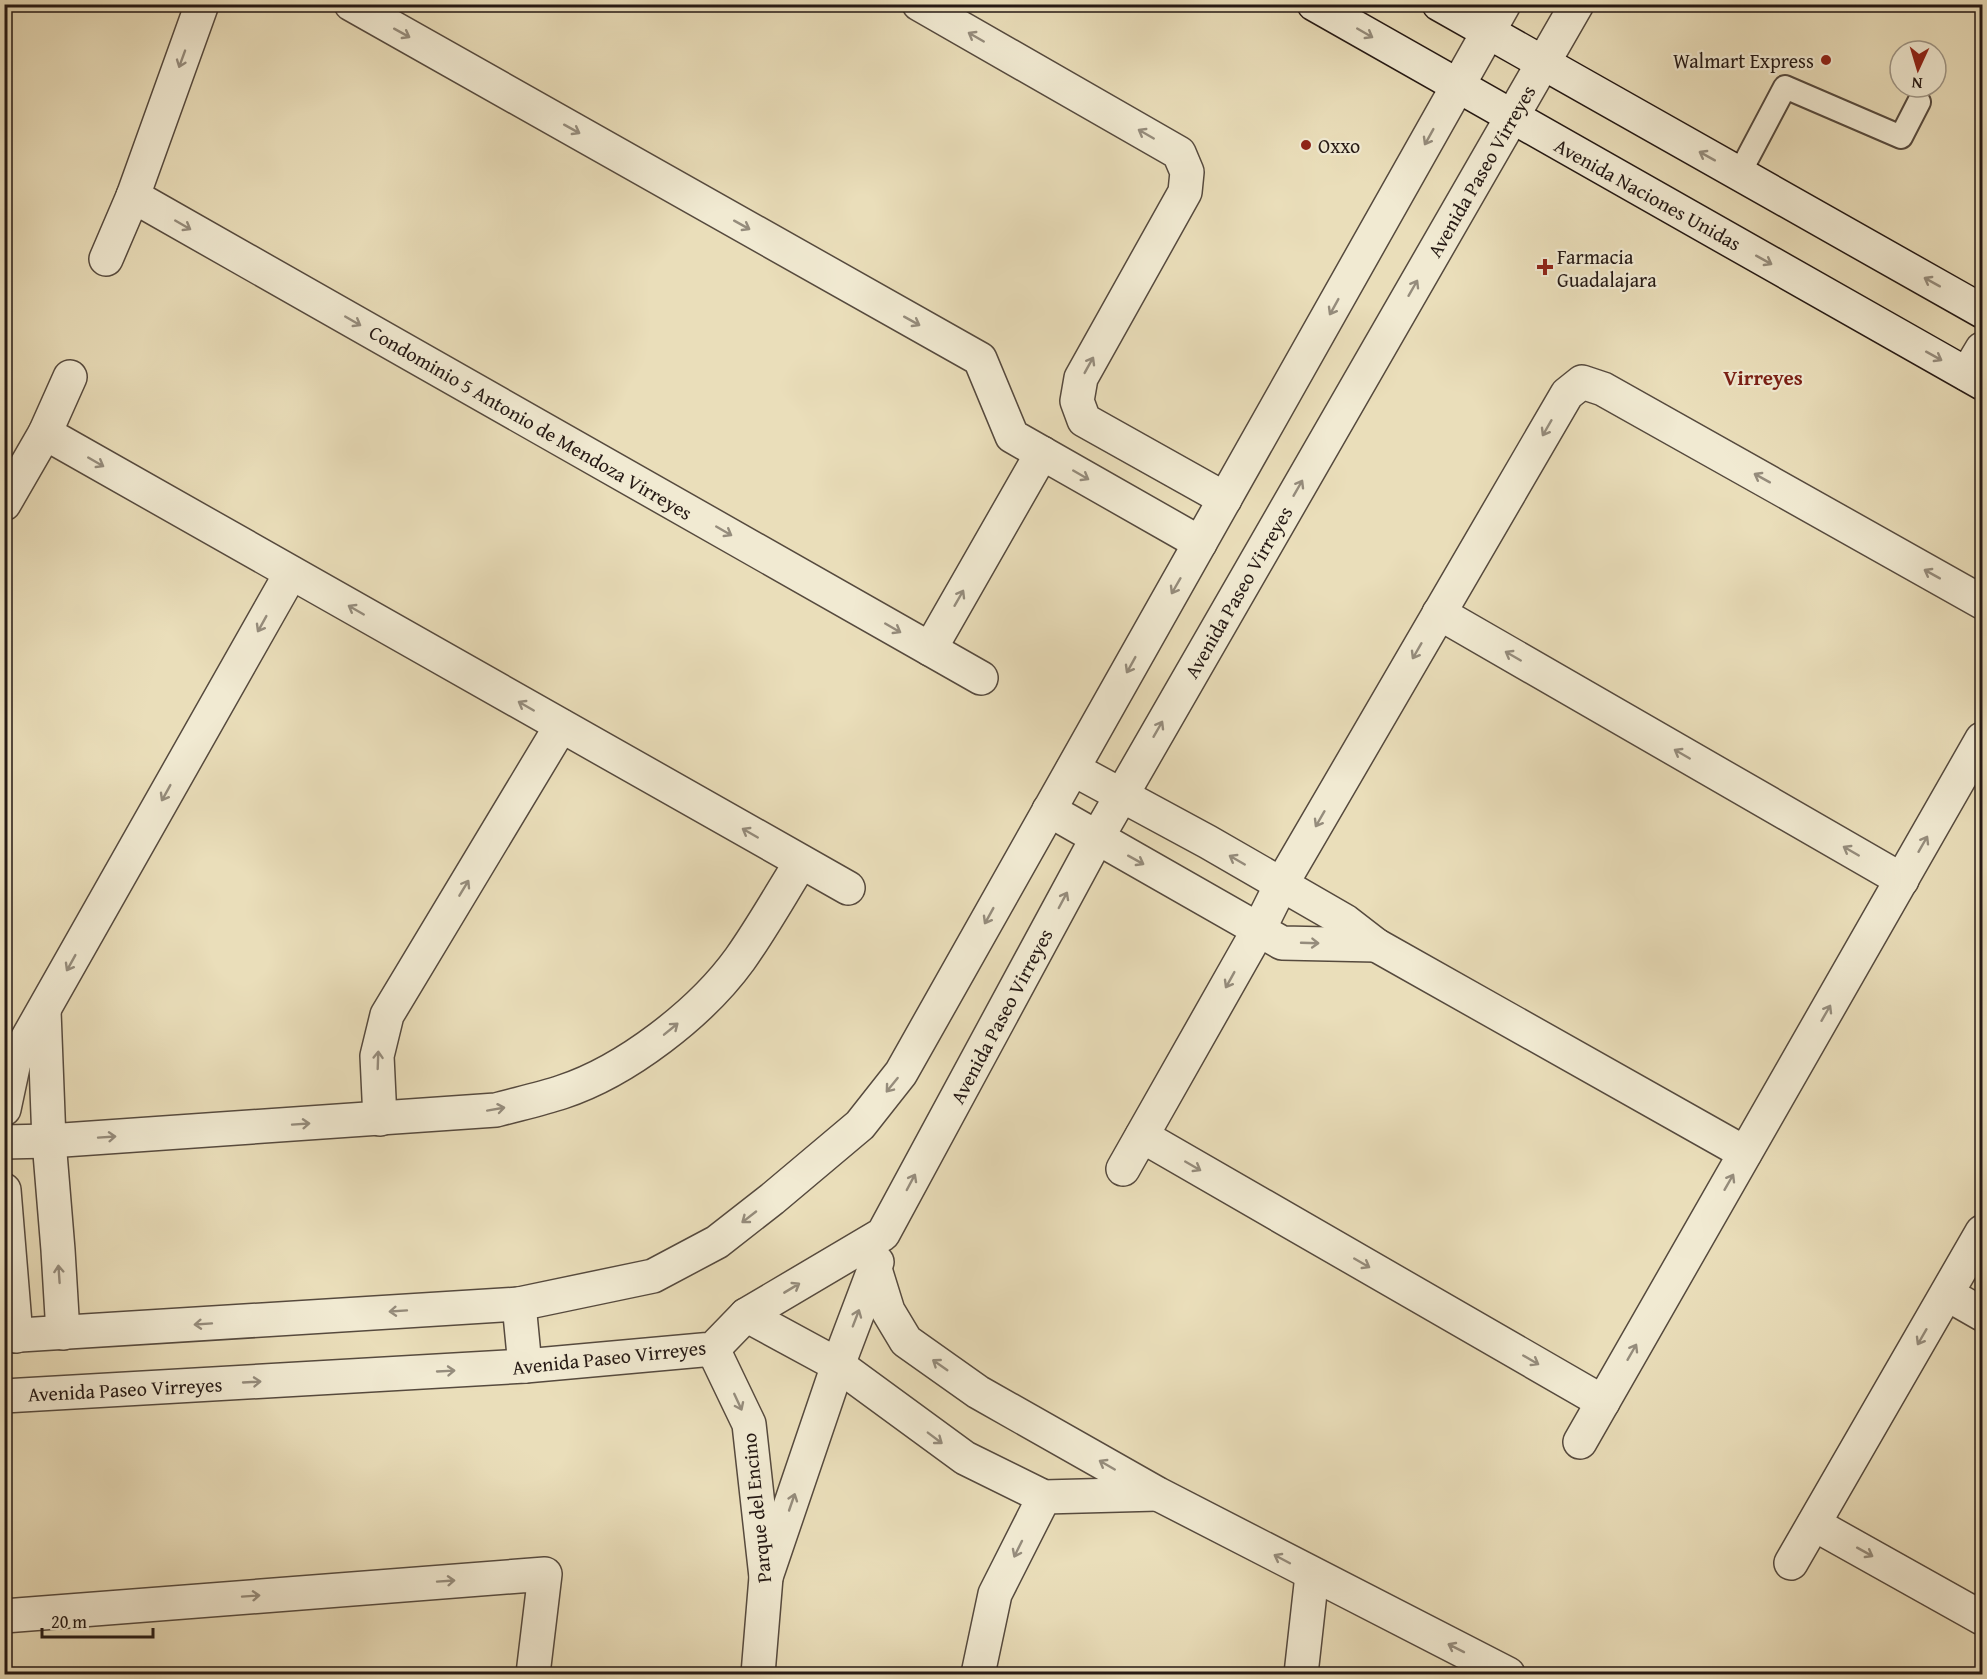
<svg xmlns="http://www.w3.org/2000/svg" width="1987" height="1679" font-family="'Gentium Book Plus',serif">
<style>
.lines{fill:none;stroke-linecap:round;stroke-linejoin:round}
.lane-casing{stroke:#564a3e;stroke-width:26}
.street-casing{stroke:#564a3e;stroke-width:36}
.secondary-casing{stroke:#251914;stroke-width:36}
.lane{stroke:#f1ead2;stroke-width:22}
.street{stroke:#f1ead2;stroke-width:33}
.secondary{stroke:#f1ead2;stroke-width:33}
.oneway{stroke:#958c7c}
.poi-dot{fill:#8f2418;stroke:#f1ead2;stroke-width:2}
.labels{text-anchor:middle;dominant-baseline:central;stroke-width:4.5;stroke-linejoin:round;paint-order:stroke}
.poi-label{font-size:20px;fill:#251914;stroke:#f1ead2;text-anchor:start}
.street-label{font-size:20px;fill:#251914;stroke:#f1ead2}
.neighbourhood-label{font-size:21px;font-weight:bold;fill:#7a1f14;stroke:#f1ead2}
</style>
<rect width="100%" height="100%" fill="#eadeba"/>
<filter id="stains"><feTurbulence type="fractalNoise" baseFrequency=".00333" numOctaves="4"/><feColorMatrix values="0 0 0 0 .2 0 0 0 0 .09 0 0 0 0 .02 0 0 0 .5 -.17"/></filter>
<radialGradient id="worn" r=".72"><stop offset=".6" stop-color="#630" stop-opacity="0"/><stop offset="1" stop-color="#630" stop-opacity=".3"/></radialGradient>
<g class="lines">
<defs>
<polyline id="lane" points="1739,174 1785,87 1901,137 1919,102"/>
<g id="street">
<polyline points="351,4 980,359 1012,436 1200,543"/>
<polyline points="919,4 1179,153 1187,172 1185,192 1081,378 1077,401 1084,420 1225,499"/>
<polyline points="133,196 981,678"/>
<polyline points="106,259 133,196 202,4"/>
<polyline points="1967,374 1982,349"/>
<polyline points="45,433 848,888"/>
<polyline points="4,504 45,433 70,377"/>
<polyline points="1439,613 1902,880"/>
<polyline points="930,649 1042,453"/>
<polyline points="1073,769 1208,842 1345,921 1376,945 1745,1153"/>
<polyline points="1049,810 1282,943 1376,945"/>
<polyline points="44,1011 49,1141 58,1250 63,1333"/>
<polyline points="4,1109 14,1062 291,573"/>
<polyline points="380,1119 377,1056 387,1015 561,726"/>
<polyline points="1142,1136 1603,1402"/>
<path d="M4,1142L49,1141L496,1110C518,1104 541,1099 562,1092C626,1071 701,1013 740,959C762,928 781,894 801,862"/>
<polyline points="1123,1169 1259,929 1281,885 1567,394 1582,382 1603,389 1982,602"/>
<polyline points="4,1190 16,1336"/>
<polyline points="875,1269 888,1311 906,1341 978,1392 1158,1494 1508,1674"/>
<polyline points="1947,1294 1982,1314"/>
<polyline points="519,1304 525,1366"/>
<polyline points="746,1315 838,1365 965,1458 1044,1497 1157,1494"/>
<polyline points="4,1336 519,1304 653,1276 717,1242 772,1199 860,1125 901,1073 1504,4"/>
<polyline points="713,1349 749,1424 766,1577 758,1674"/>
<polyline points="4,1396 525,1366 713,1349 746,1315 883,1234 1097,838 1577,4"/>
<polyline points="1580,1442 1982,739"/>
<polyline points="1814,1524 1982,1618"/>
<polyline points="1791,1563 1982,1232"/>
<polyline points="766,1577 838,1365 877,1262"/>
<polyline points="4,1616 545,1574 533,1674"/>
<polyline points="978,1674 995,1594 1044,1497"/>
<polyline points="1301,1674 1312,1575"/>
</g>
<g id="secondary">
<polyline points="1314,4 1982,383"/>
<polyline points="1439,4 1982,311"/>
</g>
</defs>
<use href="#lane" class="lane-casing"/>
<use href="#street" class="street-casing"/>
<use href="#secondary" class="secondary-casing"/>
<use href="#lane" class="lane"/>
<use href="#street" class="street"/>
<use href="#secondary" class="secondary"/>
</g>
<defs><path id="oneway-shaft" d="M-6 0H5M1.5-3L5.5 0L1.5 3" fill="none" stroke-width="1.6" stroke-linecap="round" stroke-linejoin="round" transform="scale(1.5)"/></defs>
<g class="oneway">
<use href="#oneway-shaft" transform="translate(402 33) rotate(29)"/>
<use href="#oneway-shaft" transform="translate(1365 33) rotate(30)"/>
<use href="#oneway-shaft" transform="translate(976 37) rotate(-150)"/>
<use href="#oneway-shaft" transform="translate(182 59) rotate(110)"/>
<use href="#oneway-shaft" transform="translate(572 129) rotate(29)"/>
<use href="#oneway-shaft" transform="translate(1146 134) rotate(-150)"/>
<use href="#oneway-shaft" transform="translate(1429 137) rotate(119)"/>
<use href="#oneway-shaft" transform="translate(1707 156) rotate(-151)"/>
<use href="#oneway-shaft" transform="translate(183 225) rotate(30)"/>
<use href="#oneway-shaft" transform="translate(742 225) rotate(29)"/>
<use href="#oneway-shaft" transform="translate(1764 260) rotate(29)"/>
<use href="#oneway-shaft" transform="translate(1932 282) rotate(-151)"/>
<use href="#oneway-shaft" transform="translate(1413 288) rotate(-60)"/>
<use href="#oneway-shaft" transform="translate(1334 307) rotate(119)"/>
<use href="#oneway-shaft" transform="translate(353 321) rotate(30)"/>
<use href="#oneway-shaft" transform="translate(912 321) rotate(29)"/>
<use href="#oneway-shaft" transform="translate(1934 356) rotate(29)"/>
<use href="#oneway-shaft" transform="translate(1089 365) rotate(-61)"/>
<use href="#oneway-shaft" transform="translate(1547 428) rotate(120)"/>
<use href="#oneway-shaft" transform="translate(96 462) rotate(30)"/>
<use href="#oneway-shaft" transform="translate(1081 475) rotate(30)"/>
<use href="#oneway-shaft" transform="translate(1762 478) rotate(-151)"/>
<use href="#oneway-shaft" transform="translate(1298 488) rotate(-60)"/>
<use href="#oneway-shaft" transform="translate(724 531) rotate(30)"/>
<use href="#oneway-shaft" transform="translate(1932 574) rotate(-151)"/>
<use href="#oneway-shaft" transform="translate(1176 586) rotate(120)"/>
<use href="#oneway-shaft" transform="translate(959 598) rotate(-60)"/>
<use href="#oneway-shaft" transform="translate(356 610) rotate(-150)"/>
<use href="#oneway-shaft" transform="translate(262 624) rotate(119)"/>
<use href="#oneway-shaft" transform="translate(893 628) rotate(30)"/>
<use href="#oneway-shaft" transform="translate(1417 651) rotate(120)"/>
<use href="#oneway-shaft" transform="translate(1513 656) rotate(-150)"/>
<use href="#oneway-shaft" transform="translate(1131 665) rotate(119)"/>
<use href="#oneway-shaft" transform="translate(526 706) rotate(-150)"/>
<use href="#oneway-shaft" transform="translate(1158 729) rotate(-60)"/>
<use href="#oneway-shaft" transform="translate(1682 754) rotate(-150)"/>
<use href="#oneway-shaft" transform="translate(166 793) rotate(119)"/>
<use href="#oneway-shaft" transform="translate(1320 819) rotate(120)"/>
<use href="#oneway-shaft" transform="translate(750 833) rotate(-150)"/>
<use href="#oneway-shaft" transform="translate(1923 844) rotate(-60)"/>
<use href="#oneway-shaft" transform="translate(1851 851) rotate(-150)"/>
<use href="#oneway-shaft" transform="translate(1136 860) rotate(29)"/>
<use href="#oneway-shaft" transform="translate(1237 860) rotate(-150)"/>
<use href="#oneway-shaft" transform="translate(464 888) rotate(-59)"/>
<use href="#oneway-shaft" transform="translate(1063 900) rotate(-62)"/>
<use href="#oneway-shaft" transform="translate(989 916) rotate(119)"/>
<use href="#oneway-shaft" transform="translate(1310 943) rotate(2)"/>
<use href="#oneway-shaft" transform="translate(71 963) rotate(119)"/>
<use href="#oneway-shaft" transform="translate(1230 980) rotate(119)"/>
<use href="#oneway-shaft" transform="translate(1826 1013) rotate(-60)"/>
<use href="#oneway-shaft" transform="translate(671 1029) rotate(-39)"/>
<use href="#oneway-shaft" transform="translate(378 1060) rotate(-88)"/>
<use href="#oneway-shaft" transform="translate(892 1085) rotate(129)"/>
<use href="#oneway-shaft" transform="translate(496 1109) rotate(-10)"/>
<use href="#oneway-shaft" transform="translate(301 1124) rotate(-4)"/>
<use href="#oneway-shaft" transform="translate(107 1137) rotate(-4)"/>
<use href="#oneway-shaft" transform="translate(1193 1166) rotate(30)"/>
<use href="#oneway-shaft" transform="translate(911 1182) rotate(-62)"/>
<use href="#oneway-shaft" transform="translate(1729 1182) rotate(-60)"/>
<use href="#oneway-shaft" transform="translate(749 1217) rotate(142)"/>
<use href="#oneway-shaft" transform="translate(1362 1263) rotate(30)"/>
<use href="#oneway-shaft" transform="translate(59 1274) rotate(-94)"/>
<use href="#oneway-shaft" transform="translate(792 1288) rotate(-31)"/>
<use href="#oneway-shaft" transform="translate(398 1311) rotate(176)"/>
<use href="#oneway-shaft" transform="translate(856 1318) rotate(-69)"/>
<use href="#oneway-shaft" transform="translate(203 1324) rotate(176)"/>
<use href="#oneway-shaft" transform="translate(1922 1337) rotate(120)"/>
<use href="#oneway-shaft" transform="translate(1632 1352) rotate(-60)"/>
<use href="#oneway-shaft" transform="translate(1531 1360) rotate(30)"/>
<use href="#oneway-shaft" transform="translate(940 1365) rotate(-145)"/>
<use href="#oneway-shaft" transform="translate(446 1371) rotate(-3)"/>
<use href="#oneway-shaft" transform="translate(252 1382) rotate(-3)"/>
<use href="#oneway-shaft" transform="translate(738 1402) rotate(65)"/>
<use href="#oneway-shaft" transform="translate(935 1438) rotate(37)"/>
<use href="#oneway-shaft" transform="translate(1107 1465) rotate(-150)"/>
<use href="#oneway-shaft" transform="translate(792 1502) rotate(-71)"/>
<use href="#oneway-shaft" transform="translate(1018 1549) rotate(116)"/>
<use href="#oneway-shaft" transform="translate(1865 1552) rotate(29)"/>
<use href="#oneway-shaft" transform="translate(1282 1559) rotate(-152)"/>
<use href="#oneway-shaft" transform="translate(446 1581) rotate(-4)"/>
<use href="#oneway-shaft" transform="translate(251 1596) rotate(-4)"/>
<use href="#oneway-shaft" transform="translate(1456 1648) rotate(-153)"/>
</g>
<g class="poi-dot">
<circle cx="1826" cy="60" r="6"/>
<circle cx="1306" cy="145" r="6"/>
<path d="M1542 258h6v6h6v6h-6v6h-6v-6h-6v-6h6z"/>
</g>
<g class="labels">
<g class="poi-label">
<text x="1814" y="60" text-anchor="end">Walmart Express</text>
<text x="1318" y="145">Oxxo</text>
<text x="1557" y="256">Farmacia<tspan x="1557" dy="23">Guadalajara</tspan></text>
</g>
<g class="street-label">
<text transform="translate(1481 171) rotate(-60)">Avenida Paseo Virreyes</text>
<text transform="translate(1648 194) rotate(29)">Avenida Naciones Unidas</text>
<text transform="translate(531 422) rotate(30)">Condominio 5 Antonio de Mendoza Virreyes</text>
<text transform="translate(1238 592) rotate(-60)">Avenida Paseo Virreyes</text>
<text transform="translate(1001 1016) rotate(-62)">Avenida Paseo Virreyes</text>
<text transform="translate(609 1357) rotate(-6)">Avenida Paseo Virreyes</text>
<text transform="translate(125 1389) rotate(-3)">Avenida Paseo Virreyes</text>
<text transform="translate(756 1508) rotate(-96)">Parque del Encino</text>
</g>
<g class="neighbourhood-label">
<text x="1763" y="377">Virreyes</text>
</g>
</g>
<rect width="1987" height="1679" fill="none" stroke="#eadeba" stroke-width="24"/>
<rect x="6" y="6" width="1975" height="1667" fill="none" stroke="#251914" stroke-width="3"/>
<rect x="12" y="12" width="1963" height="1655" fill="none" stroke="#251914" stroke-width="1.5"/>
<g transform="translate(1918 69) rotate(184)"><circle r="28" fill="#f1ead2" stroke="#9f9686" stroke-width="1.5"/>
<path d="M0-4.5L10 22L0 15L-10 22Z" fill="#8f2418"/>
<text y="-9" font-size="16" font-weight="bold" text-anchor="middle" fill="#251914">N</text>
</g>
<path d="M42 1628v9h111v-9" fill="none" stroke="#251914" stroke-width="3"/>
<text x="51" y="1628" font-size="18" fill="#251914" stroke="#f1ead2" stroke-width="4.5" paint-order="stroke">20 m</text>
<rect width="100%" height="100%" filter="url(#stains)"/>
<rect width="100%" height="100%" fill="url(#worn)"/>
</svg>
